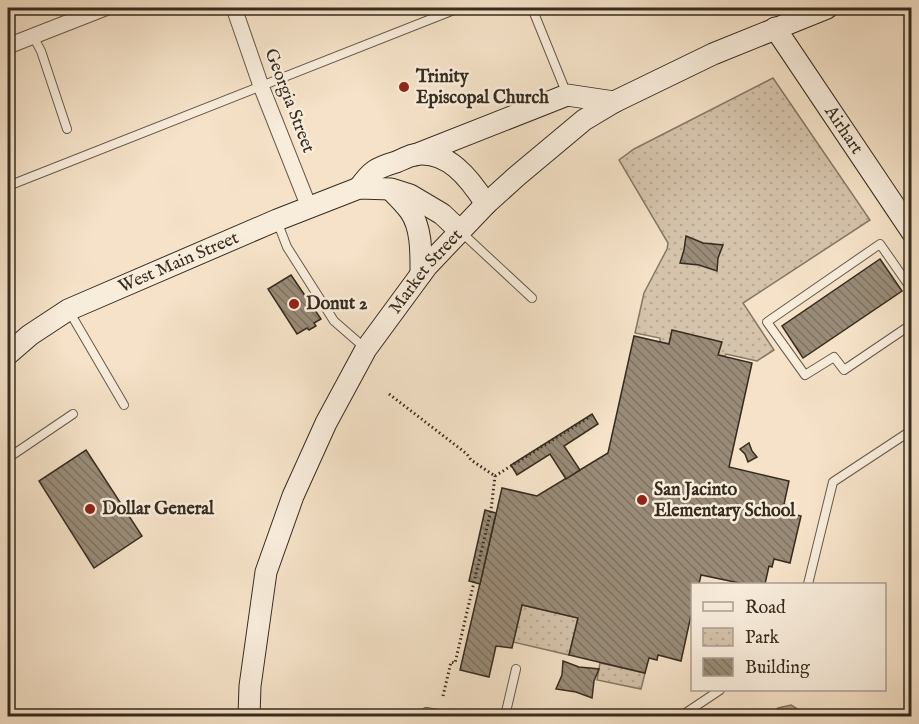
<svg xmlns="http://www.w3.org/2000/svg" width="919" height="724" font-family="'IM FELL English',serif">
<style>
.park{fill:url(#park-dots);stroke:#867865;stroke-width:1.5}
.water{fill:#b4a48f;stroke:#827462;stroke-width:1.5}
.building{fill:url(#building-back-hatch);stroke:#362c1f;stroke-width:1.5}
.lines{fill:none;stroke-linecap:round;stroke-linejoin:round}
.lane-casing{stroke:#665a49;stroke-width:10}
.street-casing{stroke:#665a49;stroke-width:17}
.secondary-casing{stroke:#362c1f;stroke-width:23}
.path{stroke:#362c1f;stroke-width:3;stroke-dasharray:1.5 3;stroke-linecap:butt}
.lane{stroke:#f8ecdb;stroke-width:8}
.street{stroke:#f8ecdb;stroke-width:15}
.secondary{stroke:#f8ecdb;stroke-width:21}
.poi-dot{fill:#8f2418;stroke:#f8ecdb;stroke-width:2}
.labels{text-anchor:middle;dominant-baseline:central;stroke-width:5;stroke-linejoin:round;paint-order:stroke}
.poi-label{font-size:18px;font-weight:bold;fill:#362c1f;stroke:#f8ecdb;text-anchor:start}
.street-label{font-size:18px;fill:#362c1f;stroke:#f8ecdb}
</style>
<defs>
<pattern id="park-dots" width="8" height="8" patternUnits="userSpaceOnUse" patternTransform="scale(1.5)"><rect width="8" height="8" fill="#d5c3ab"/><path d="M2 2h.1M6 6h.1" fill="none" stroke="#b7a893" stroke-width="1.8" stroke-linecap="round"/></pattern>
<pattern id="building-back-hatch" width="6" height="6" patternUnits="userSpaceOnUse" patternTransform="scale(1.5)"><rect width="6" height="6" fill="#998b77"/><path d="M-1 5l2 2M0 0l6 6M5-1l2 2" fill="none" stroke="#7e7261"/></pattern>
</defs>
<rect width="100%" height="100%" fill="#f5e2c8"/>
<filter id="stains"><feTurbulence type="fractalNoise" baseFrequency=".00333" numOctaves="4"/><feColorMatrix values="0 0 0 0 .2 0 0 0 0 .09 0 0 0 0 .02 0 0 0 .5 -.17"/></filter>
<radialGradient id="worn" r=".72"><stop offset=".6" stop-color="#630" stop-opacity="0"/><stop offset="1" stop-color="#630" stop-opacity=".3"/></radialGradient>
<g class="park">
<polygon points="773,78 870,220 743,303 774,350 757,361 726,354 725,356 718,355 721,342 672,331 669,344 660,342 660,338 635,333 644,293 667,249 668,243 619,160 634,149"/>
<polygon points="522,605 578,618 569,655 513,642"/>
<polygon points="600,663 645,673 641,689 597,680"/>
</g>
<polygon class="water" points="791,705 804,713 807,716 769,716 778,708"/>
<g class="building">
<polygon points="686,236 703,243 723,245 718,258 717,271 699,265 680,263 684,250"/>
<polygon points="880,259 902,291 803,358 782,326"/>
<polygon points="291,275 321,319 314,323 316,326 309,330 307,328 297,334 268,289"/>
<polygon points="672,330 722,342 718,355 752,363 729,467 789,481 784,504 786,505 785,512 801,516 790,563 774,559 772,567 769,566 765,584 744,584 701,575 699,584 692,584 692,611 681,661 658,655 657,660 649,658 645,673 569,655 578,618 522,605 512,648 496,646 489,677 460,670 502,488 537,496 608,453 634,336 669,344"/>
<polygon points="592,414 598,424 564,446 580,470 566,479 550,454 517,475 511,465"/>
<polygon points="749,443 752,451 757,457 748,462 745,454 740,449"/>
<polygon points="86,450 142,536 94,568 39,481"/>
<polygon points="485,510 496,513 480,584 469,581"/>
<polygon points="563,661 579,667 599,669 594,681 592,698 576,692 556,689 562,675"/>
</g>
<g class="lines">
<defs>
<g id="lane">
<polyline points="532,8 566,92"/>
<polyline points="33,36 41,51 67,129"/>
<polyline points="8,186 459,8"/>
<polyline points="277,221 287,247 334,321 365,348"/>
<polyline points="461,232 532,298"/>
<polyline points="912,290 880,244 767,322 805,375 834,357 844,370 912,324"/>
<polyline points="69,311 124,405"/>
<polyline points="8,458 73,414"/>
<polyline points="808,584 833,482 912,430"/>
<polyline points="426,712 449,716"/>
<polyline points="505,716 516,669"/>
<polyline points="681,716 720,690"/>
</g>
<g id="street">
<polyline points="234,8 261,86 309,207"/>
<polyline points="8,46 105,8"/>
</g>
<g id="secondary">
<path id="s1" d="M775,28L912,232"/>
<polyline points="415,155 567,95 614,102"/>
<path d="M359,188C371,171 376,168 396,162C401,160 407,157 413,155C447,148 470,179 486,204"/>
<path d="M393,192C399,198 405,204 410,211C422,228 421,254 421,274"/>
<path id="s2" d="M8,354L30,335L68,310L277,220L359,188L391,189L410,195L442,214L460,231"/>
<path id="s3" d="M249,716L250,686L266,572L293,496L326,423L366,349L427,266L486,204L517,176L584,120L614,102L713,54L827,8"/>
</g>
</defs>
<use href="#lane" class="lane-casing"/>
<use href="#street" class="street-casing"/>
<use href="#secondary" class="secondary-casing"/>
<g class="path">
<polyline points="389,394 467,454 471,460 495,476"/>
<polyline points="495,476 591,416"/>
<polyline points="443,696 451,662 455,663 491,510 495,476"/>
</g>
<use href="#lane" class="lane"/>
<use href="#street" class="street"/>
<use href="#secondary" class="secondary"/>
</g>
<g class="poi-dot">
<circle cx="404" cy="87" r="6"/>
<circle cx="294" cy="304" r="6"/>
<circle cx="642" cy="500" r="6"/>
<circle cx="90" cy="509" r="6"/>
</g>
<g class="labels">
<g class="poi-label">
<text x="416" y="77">Trinity<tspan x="416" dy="21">Episcopal Church</tspan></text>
<text x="306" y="304">Donut 2</text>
<text x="654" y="490">San Jacinto<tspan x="654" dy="21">Elementary School</tspan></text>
<text x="102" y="509">Dollar General</text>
</g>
<g class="street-label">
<text transform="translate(289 101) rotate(69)">Georgia Street</text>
<text stroke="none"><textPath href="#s1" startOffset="123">Airhart</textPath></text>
<text stroke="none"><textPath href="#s2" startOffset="195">West Main Street</textPath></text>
<text stroke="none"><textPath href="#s3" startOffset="488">Market Street</textPath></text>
</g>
</g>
<rect width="919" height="724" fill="none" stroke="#f5e2c8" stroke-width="30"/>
<rect x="9" y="9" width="901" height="706" fill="none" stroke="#362c1f" stroke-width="3"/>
<rect x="15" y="15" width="889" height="694" fill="none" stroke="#362c1f" stroke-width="1.5"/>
<rect x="691" y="583" width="195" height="108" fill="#f8ecdb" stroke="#aa9f90" stroke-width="1.5"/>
<rect x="703" y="602" width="30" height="9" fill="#f8ecdb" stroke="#aa9f90" stroke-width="1.5"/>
<text x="745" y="613" font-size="18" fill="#362c1f">Road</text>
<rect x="703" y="628" width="30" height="18" fill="url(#park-dots)" stroke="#aa9f90" stroke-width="1.5"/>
<text x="745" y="643" font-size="18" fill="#362c1f">Park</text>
<rect x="703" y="658" width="30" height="18" fill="url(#building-back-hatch)" stroke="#aa9f90" stroke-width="1.5"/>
<text x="745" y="673" font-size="18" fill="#362c1f">Building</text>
<rect width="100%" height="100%" filter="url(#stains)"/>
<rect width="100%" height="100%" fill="url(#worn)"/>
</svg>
